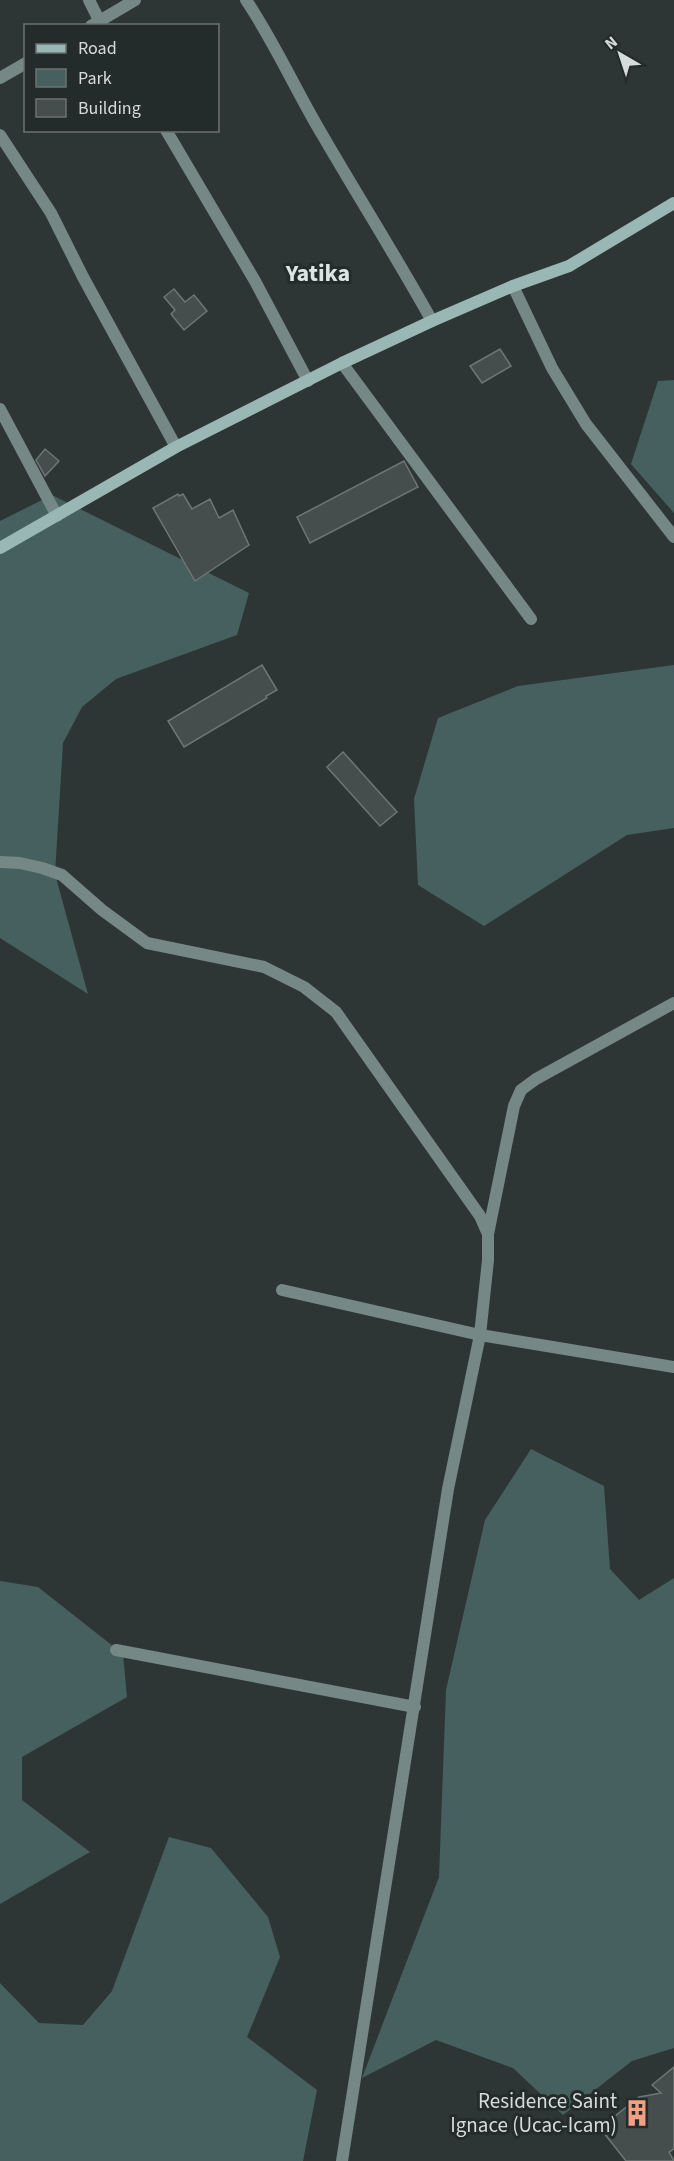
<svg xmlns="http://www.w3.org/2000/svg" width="674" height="2161" font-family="'Source Sans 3',sans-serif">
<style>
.green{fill:#45605e}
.building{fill:#454e4d;stroke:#6d7675;stroke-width:1.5}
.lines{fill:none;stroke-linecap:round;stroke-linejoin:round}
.minor{stroke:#758886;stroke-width:12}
.secondary{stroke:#99b7b4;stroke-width:12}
.labels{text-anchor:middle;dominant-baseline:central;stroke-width:6;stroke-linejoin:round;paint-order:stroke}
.poi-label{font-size:21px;fill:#d6dbda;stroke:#242c2b;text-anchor:end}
.quarter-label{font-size:24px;font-weight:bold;fill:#dbe5e4;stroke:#242c2b}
</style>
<rect width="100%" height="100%" fill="#2e3635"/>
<g class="green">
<polygon points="674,380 674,513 631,464 658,381"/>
<polygon points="52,495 249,593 237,635 116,679 82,707 63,743 55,874 88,994 0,938 0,521"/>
<polygon points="674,665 674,828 627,835 484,926 418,885 414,799 438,718 518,686"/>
<polygon points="531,1449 604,1486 610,1569 639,1600 674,1578 674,2048 632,2061 563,2115 513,2068 436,2040 362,2078 439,1877 446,1690 485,1520"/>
<polygon points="0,1581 38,1587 123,1654 127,1697 22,1757 22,1800 90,1852 0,1904"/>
<polygon points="169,1837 211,1848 268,1917 280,1957 247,2037 317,2090 303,2161 0,2161 0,1983 39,2023 83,2025 112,1991"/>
</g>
<g class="building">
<polygon points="174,289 185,302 194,295 207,311 184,330 171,314 175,310 164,297"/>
<polygon points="500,349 511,366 482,383 470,366"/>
<polygon points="45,449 59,461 45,476 36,460"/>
<polygon points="404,461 418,487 310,543 297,517"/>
<polygon points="178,494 179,496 183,494 192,509 210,499 219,518 233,510 249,545 195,581 153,508"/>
<polygon points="262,665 277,690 266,696 267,698 184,747 168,721"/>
<polygon points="343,752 397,812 380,826 327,767"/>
<polygon points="674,2067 674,2149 669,2152 674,2161 626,2161 600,2128 639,2097 661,2093 652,2085"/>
</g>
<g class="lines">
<g class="minor">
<polyline points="89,0 102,26"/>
<path d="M246,0C275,43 296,91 323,136C359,198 397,258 432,321"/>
<polyline points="91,26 135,0"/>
<polyline points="0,78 26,63"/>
<polyline points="166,130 255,281 308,381"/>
<polyline points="0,135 51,213 83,277 176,447"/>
<polyline points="513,286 552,368 586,424 674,537"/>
<polyline points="342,363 531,619"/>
<polyline points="0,409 57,516"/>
<polyline points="0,862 20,863 42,868 62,875 102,910 147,943 264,967 304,987 336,1012 480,1216 488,1234 488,1260 480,1335 448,1489 342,2161"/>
<polyline points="488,1234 514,1106 521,1090 536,1079 674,1003"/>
<polyline points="282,1290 480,1335 674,1367"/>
<polyline points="116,1650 415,1707"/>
</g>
<polyline class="secondary" points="0,548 176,447 342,363 432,321 513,286 569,266 674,203"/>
</g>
<defs>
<symbol id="building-bare" viewBox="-9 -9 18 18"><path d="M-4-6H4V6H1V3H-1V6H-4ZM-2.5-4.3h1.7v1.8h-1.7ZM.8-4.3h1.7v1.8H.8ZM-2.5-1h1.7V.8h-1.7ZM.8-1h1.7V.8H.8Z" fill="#f39f84" stroke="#242c2b" stroke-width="2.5" paint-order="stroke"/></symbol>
</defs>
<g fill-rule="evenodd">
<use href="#building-bare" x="618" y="2094" width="38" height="38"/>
</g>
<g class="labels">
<g class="poi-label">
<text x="617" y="2101">Residence Saint<tspan x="617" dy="24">Ignace (Ucac-Icam)</tspan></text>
</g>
<g class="quarter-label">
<text x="318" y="273">Yatika</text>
</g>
</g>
<rect x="24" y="24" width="195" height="108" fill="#242c2b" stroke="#6b7271" stroke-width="1.5"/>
<rect x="36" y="44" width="30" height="9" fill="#99b7b4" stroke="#6b7271" stroke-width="1.5"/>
<text x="78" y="54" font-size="18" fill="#d6dbda">Road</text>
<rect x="36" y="69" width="30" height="18" fill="#45605e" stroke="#6b7271" stroke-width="1.5"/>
<text x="78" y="84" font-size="18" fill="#d6dbda">Park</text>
<rect x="36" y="99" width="30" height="18" fill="#454e4d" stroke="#6b7271" stroke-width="1.5"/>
<text x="78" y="114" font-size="18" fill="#d6dbda">Building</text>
<g transform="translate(620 54) rotate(321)" stroke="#242c2b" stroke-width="4.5" paint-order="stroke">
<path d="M0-4.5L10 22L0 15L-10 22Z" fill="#d6dbda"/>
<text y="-9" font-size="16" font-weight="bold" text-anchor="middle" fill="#d6dbda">N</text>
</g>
</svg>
